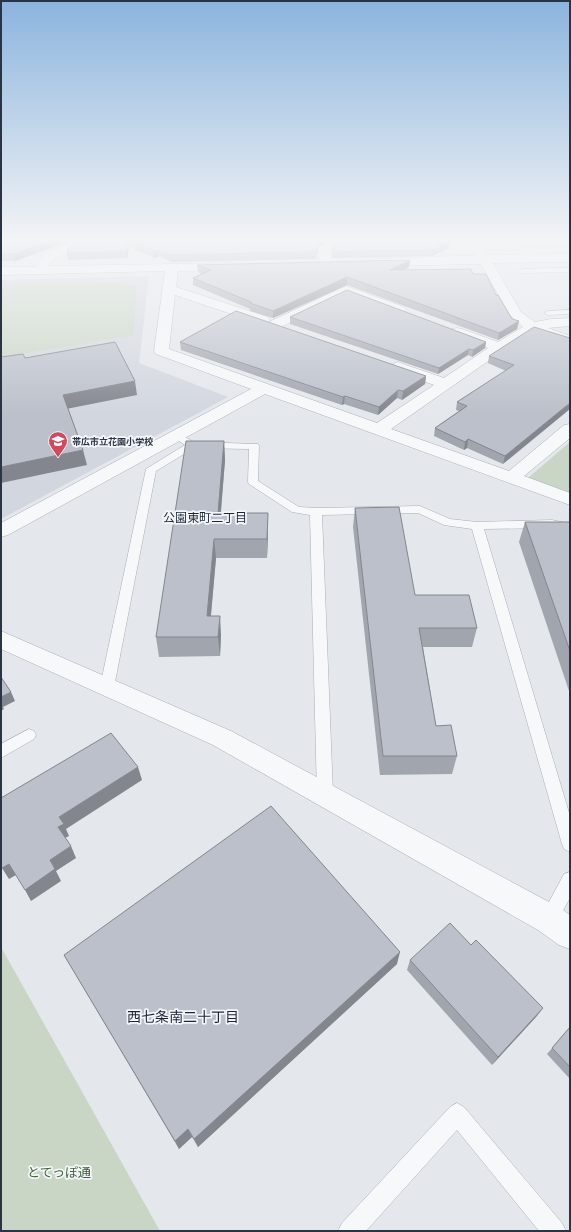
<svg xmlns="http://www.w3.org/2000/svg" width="571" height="1232" font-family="Mulish,'Noto Sans JP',sans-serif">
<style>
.built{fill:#d2d6de}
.green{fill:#c9d6c5}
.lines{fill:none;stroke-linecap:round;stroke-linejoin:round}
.service-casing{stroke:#a9aeb7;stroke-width:1}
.minor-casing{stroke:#a9aeb7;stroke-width:1}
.tertiary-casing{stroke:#a9aeb7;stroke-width:1}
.service{fill:#f7f8fa;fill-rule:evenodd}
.minor{fill:#f7f8fa;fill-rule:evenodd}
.tertiary{fill:#f7f8fa;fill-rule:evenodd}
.wall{fill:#a1a5ae}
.shaded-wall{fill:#83868d}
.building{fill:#bbc0ca;stroke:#83868d}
.labels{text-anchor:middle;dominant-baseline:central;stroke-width:3.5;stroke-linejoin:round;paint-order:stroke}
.far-poi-label{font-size:9px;font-weight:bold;fill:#2b3445;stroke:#f4f6f9;text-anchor:start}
.neighbourhood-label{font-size:12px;fill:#1d2536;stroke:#f4f6f9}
.near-park-label{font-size:13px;fill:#3f6138;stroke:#f4f6f9}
.near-neighbourhood-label{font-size:14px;fill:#1d2536;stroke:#f4f6f9}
</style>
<rect width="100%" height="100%" fill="#e4e7ec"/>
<polygon class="built" points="149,276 139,363 228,397 1,519 1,280"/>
<g class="green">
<polygon points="506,241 570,241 570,247 524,248"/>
<polygon points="118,282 136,287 134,335 1,357 1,285"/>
<polygon points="570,442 570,493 528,478"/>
<polygon points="1,947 160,1231 1,1231"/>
</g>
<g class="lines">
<defs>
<g id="service">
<polygon points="570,268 570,272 522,273 518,271 522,269"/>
<polygon points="570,310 570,314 548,315 544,313 548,311"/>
<polygon points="175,432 194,442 258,444 259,446 258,481 299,507 316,508 420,506 450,519 477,522 552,520 570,524 570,532 552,528 484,529 570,816 570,852 564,849 562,844 472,529 444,525 418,513 322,515 333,794 331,799 325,801 319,799 317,794 310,515 292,512 249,484 248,482 249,449 194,448 156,471 114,687 112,691 107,693 102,691 100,687 146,469 185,445 170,435 171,433"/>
<polygon points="29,729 34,731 36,735 34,739 1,758 1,744"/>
<polygon points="570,872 570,898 555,925 549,928 543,925 540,919 543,913 564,874"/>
<polygon points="457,1103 464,1107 562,1223 566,1231 539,1231 457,1130 366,1231 338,1231 342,1223 450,1107"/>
</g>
<g id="minor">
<polygon points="76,241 93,241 92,243 55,258 48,266 231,263 233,266 231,269 227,270 178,271 176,287 268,317 270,320 268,323 263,324 258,323 175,295 169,349 377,423 434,385 393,370 390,367 393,364 398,362 403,364 444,378 488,348 452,335 450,332 452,329 457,328 462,329 498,342 523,327 509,314 481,264 379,266 375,265 373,262 375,259 484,255 570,254 570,262 493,263 521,312 535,322 551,319 570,318 570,326 548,328 570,336 570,345 533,332 504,350 391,429 509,471 564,425 570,424 570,438 524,476 570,493 570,505 265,394 8,535 1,537 1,523 251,389 156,354 154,351 165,271 1,275 1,267 35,267 47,252"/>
<polygon points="333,241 348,241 330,252 332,264 330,267 322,267 318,250 320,247"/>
<polygon points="346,286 404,307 406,310 404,313 394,313 347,295 281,327 276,328 271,327 269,324 271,321"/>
<polygon points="1,631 231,731 560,908 570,915 570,949 559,945 538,930 213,745 1,649"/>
</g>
<polygon id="tertiary" points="467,241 479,241 490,259 488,262 480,262"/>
</defs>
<use href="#service" class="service-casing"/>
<use href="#minor" class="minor-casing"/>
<use href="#tertiary" class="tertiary-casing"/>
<use href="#service" class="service"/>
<use href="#minor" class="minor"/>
<use href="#tertiary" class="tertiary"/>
</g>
<g class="wall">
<polygon points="1,241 70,241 15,261 1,261"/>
<polygon points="83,241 330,241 320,246 317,249 317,259 172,262 159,256 155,258 129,247 127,258 68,260 67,253"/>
<polygon points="340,241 452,241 451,244 449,245 449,248 432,256 332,258 332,246"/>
<polygon points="197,265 409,267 404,270 473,274 496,295 512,319 519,321 517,329 498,340 347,285 273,318 250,311 250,309 193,285 193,278 202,274 198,272"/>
<polygon points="290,317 486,342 485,348 472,357 468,355 438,374 290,324"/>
<polygon points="570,338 503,464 467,448 464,450 434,436 435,428 459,411 456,410 457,402 506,371 488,363 489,356"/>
<polygon points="180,342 426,376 425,384 402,400 397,398 378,415 344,404 342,405 181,350"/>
<polygon points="224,441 225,460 221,513 268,532 267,558 216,558 211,616 221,635 220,656 159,657 156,637"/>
<polygon points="355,508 415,595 477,628 472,647 423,647 436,726 457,756 452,774 380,775 353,527"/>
<polygon points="525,522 570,522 570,694 519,542"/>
<polygon points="471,945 543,1008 536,1017 492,1065 407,970 410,960"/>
<polygon points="64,955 397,964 198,1147 192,1137 179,1149"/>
<polygon points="570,1027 570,1079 547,1054"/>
</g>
<g class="shaded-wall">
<polygon points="51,241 70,241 15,261 14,254"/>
<polygon points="128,241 129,247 127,258 126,252"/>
<polygon points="319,241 330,241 320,246 317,250 317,244"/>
<polygon points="446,241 452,241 451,244 449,245 449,248 432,256 433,250"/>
<polygon points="158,250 159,256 155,258 154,251"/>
<polygon points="410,260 409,267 389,277 390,270"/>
<polygon points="347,277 347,285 273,318 273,311"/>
<polygon points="519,321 517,329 498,340 499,333"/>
<polygon points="486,342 485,348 472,357 473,350"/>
<polygon points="469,349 468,355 438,374 439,368"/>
<polygon points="426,376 425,384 402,400 403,391"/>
<polygon points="135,381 137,395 66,409 63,395"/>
<polygon points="398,390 397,398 378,415 379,407"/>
<polygon points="345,396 344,404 342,405 343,397"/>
<polygon points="570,403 570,409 503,464 505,456"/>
<polygon points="468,439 467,448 464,450 465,442"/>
<polygon points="224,441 225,460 219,532 218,513"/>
<polygon points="83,450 87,465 1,483 1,467"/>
<polygon points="268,513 268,532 267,558 267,539"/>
<polygon points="214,539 216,558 209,635 207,616"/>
<polygon points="220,616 221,635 220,656 218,637"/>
<polygon points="11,692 15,701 3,707 4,709 1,711 1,697"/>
<polygon points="138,767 142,780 66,829 69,836 63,839 58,827 59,817"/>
<polygon points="71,846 76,858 56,871 61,881 31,901 25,890 50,860"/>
<polygon points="9,864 16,875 9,879 2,868"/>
<polygon points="400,952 397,964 198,1147 194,1139"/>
<polygon points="543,1008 536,1017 492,1065 498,1057"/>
<polygon points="188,1129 192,1137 179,1149 175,1141"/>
</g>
<g class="building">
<polygon points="1,241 51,241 14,254 1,254"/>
<polygon points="83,241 128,241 126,252 67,253 69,247"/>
<polygon points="130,241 319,241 317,244 318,252 172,255 158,250 154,251"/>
<polygon points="340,241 449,241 433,250 333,252 332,246"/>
<polygon points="410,260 390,270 471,269 473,274 486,274 496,295 498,295 512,319 519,321 499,333 347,277 273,311 250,303 251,302 193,278 211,270 197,265"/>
<polygon points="347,290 486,342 473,350 469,349 439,368 290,317"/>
<polygon points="236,311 426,376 403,391 398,390 379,407 345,396 343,397 180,342"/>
<polygon points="534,327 570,338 570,403 505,456 468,439 465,442 435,428 467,406 457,402 514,365 489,356"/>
<polygon points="115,342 135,381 63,395 83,450 1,467 1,357 23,354 25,358"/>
<polygon points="186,441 224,441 218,513 268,513 267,539 214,539 207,616 220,616 218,637 156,637"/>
<polygon points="399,507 415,595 469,595 477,628 419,628 436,726 451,725 457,756 383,756 355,508"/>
<polygon points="525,522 570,522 570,651"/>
<polygon points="1,677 11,692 1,697"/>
<polygon points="111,733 138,767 59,817 64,824 58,827 71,846 50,860 55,869 25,890 9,864 2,868 1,866 1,798"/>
<polygon points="271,806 400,952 194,1139 188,1129 175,1141 64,955"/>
<polygon points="450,923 471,945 476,940 543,1008 498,1057 410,960"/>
<polygon points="570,1027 570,1067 552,1048"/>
</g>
<linearGradient id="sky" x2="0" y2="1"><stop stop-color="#8bb4dd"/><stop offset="0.58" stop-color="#f3f4f6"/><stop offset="1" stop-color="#f3f4f6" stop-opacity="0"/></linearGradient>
<rect width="571" height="414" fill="url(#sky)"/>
<defs>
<symbol id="school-pin" viewBox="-11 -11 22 30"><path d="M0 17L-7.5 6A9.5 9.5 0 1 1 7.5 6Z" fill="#d1495b" stroke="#f4f6f9"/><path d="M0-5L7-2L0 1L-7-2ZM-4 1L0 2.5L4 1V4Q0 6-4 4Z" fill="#fff"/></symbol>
</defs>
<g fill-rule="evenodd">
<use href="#school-pin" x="47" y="430" width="22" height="30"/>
</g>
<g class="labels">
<g class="far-poi-label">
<text x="72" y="441">帯広市立花園小学校</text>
</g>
<g class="neighbourhood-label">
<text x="205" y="517">公園東町二丁目</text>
</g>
<g class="near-park-label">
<text x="59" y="1172">とてっぽ通</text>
</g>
<g class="near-neighbourhood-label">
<text x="183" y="1017">西七条南二十丁目</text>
</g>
</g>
<rect width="571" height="1232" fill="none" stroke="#2b3445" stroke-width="4"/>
</svg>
